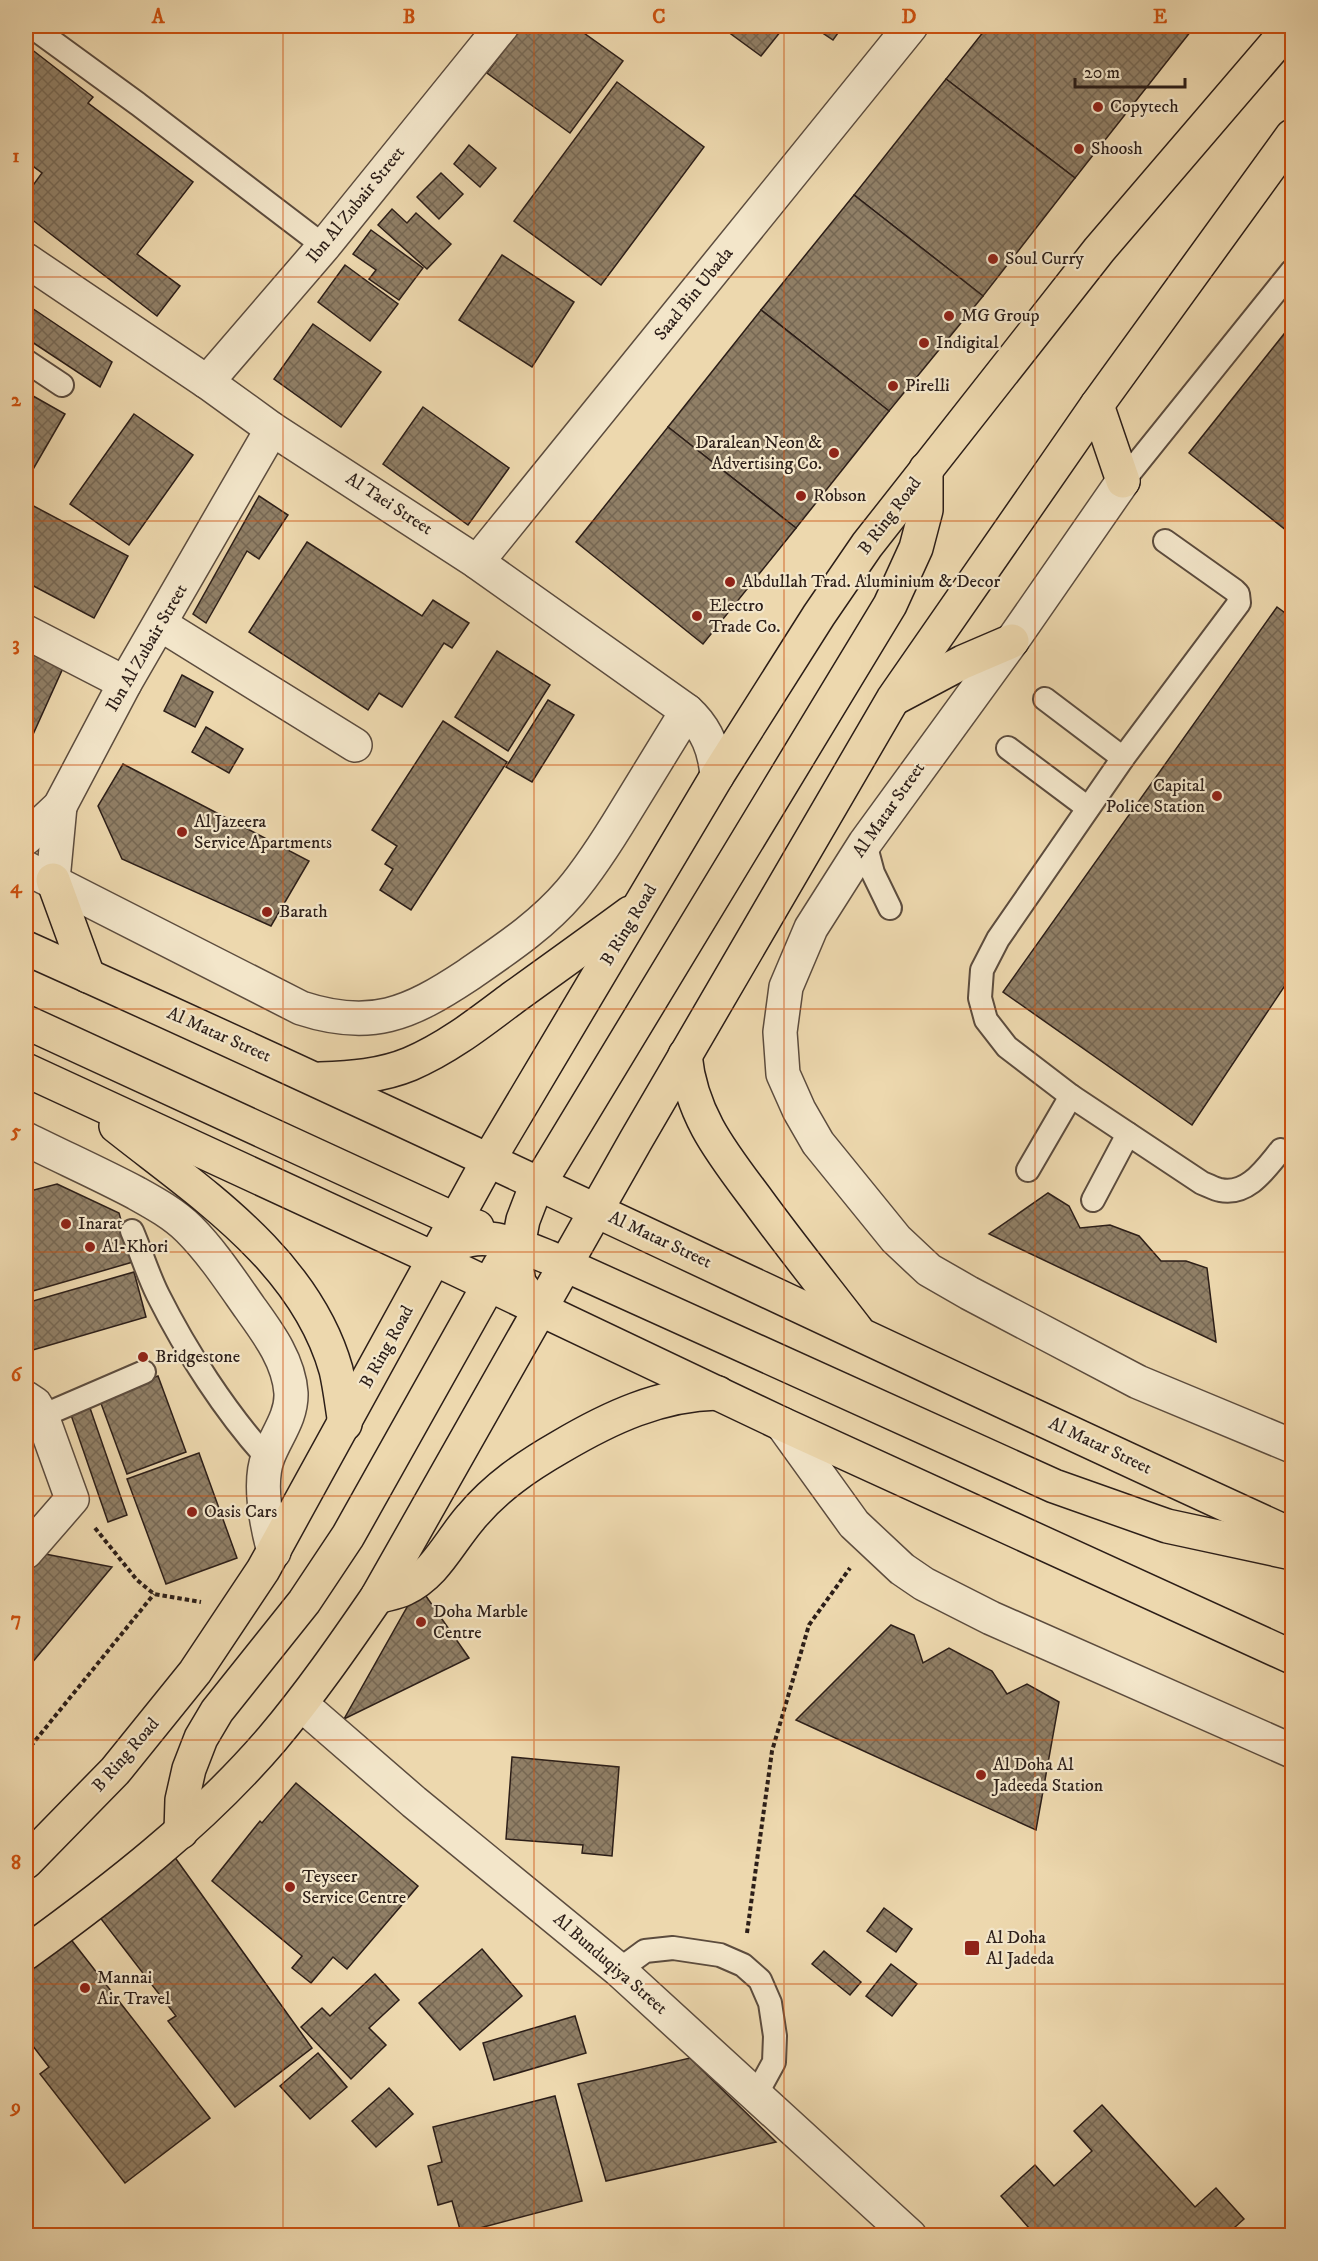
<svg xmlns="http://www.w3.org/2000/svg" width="1318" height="2261" font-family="'IM FELL DW Pica',serif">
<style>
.building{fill:url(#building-cross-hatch);stroke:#2c1e18;stroke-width:1.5}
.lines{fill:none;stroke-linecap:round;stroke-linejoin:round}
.lane-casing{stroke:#5c4c3e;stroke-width:26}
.street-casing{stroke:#5c4c3e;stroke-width:36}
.primary-casing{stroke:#2c1e18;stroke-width:36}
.path{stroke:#2c1e18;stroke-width:4;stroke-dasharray:4.5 3;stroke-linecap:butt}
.lane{stroke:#f3e6ca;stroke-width:22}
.street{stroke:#f3e6ca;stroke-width:33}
.primary{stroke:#edd8ae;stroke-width:33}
.grid{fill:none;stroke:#cc500e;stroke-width:1.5;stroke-opacity:0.55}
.poi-dot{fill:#8f2418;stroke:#f3e6ca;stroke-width:2}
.labels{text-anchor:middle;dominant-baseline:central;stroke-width:4.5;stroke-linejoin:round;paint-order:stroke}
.poi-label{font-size:18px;fill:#2c1e18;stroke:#f3e6ca;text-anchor:start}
.street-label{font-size:18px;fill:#2c1e18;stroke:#f3e6ca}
.neatline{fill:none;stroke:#cc500e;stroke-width:2}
.grid-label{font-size:20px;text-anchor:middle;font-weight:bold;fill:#cc500e}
</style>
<defs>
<pattern id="building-cross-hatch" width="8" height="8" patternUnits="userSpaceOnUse" patternTransform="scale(1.5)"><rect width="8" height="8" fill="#907f66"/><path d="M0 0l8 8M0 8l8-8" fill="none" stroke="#766753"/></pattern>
</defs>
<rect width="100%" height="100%" fill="#edd8ae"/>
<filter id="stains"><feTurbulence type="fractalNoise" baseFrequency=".00333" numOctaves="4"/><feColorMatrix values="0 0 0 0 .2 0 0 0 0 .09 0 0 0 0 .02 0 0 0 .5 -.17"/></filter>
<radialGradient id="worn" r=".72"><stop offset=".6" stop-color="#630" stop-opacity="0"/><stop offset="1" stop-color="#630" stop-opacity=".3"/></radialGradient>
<g class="building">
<polygon points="522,26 574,26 623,61 570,133 487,73"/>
<polygon points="720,26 785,26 761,56"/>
<polygon points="812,26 843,26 833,40"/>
<polygon points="988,26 1195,26 1075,178 946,79"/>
<polygon points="26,45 93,97 88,103 193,182 137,254 180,286 157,316 26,215 26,195 42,173 26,161"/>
<polygon points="946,79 1075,178 983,296 854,195"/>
<polygon points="617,82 704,147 601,285 514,221"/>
<polygon points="469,145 496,168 480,187 454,164"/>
<polygon points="441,173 463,194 439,219 417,197"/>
<polygon points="854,195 983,296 889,411 761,310"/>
<polygon points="392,209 407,223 416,213 451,244 427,269 378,225"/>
<polygon points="371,230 423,268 399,300 369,279 376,270 353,254"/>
<polygon points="502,255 574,302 532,367 459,320"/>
<polygon points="345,265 398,304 370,341 318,302"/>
<polygon points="26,304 112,362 100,387 26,338"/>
<polygon points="761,310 889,411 796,528 668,427"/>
<polygon points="313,324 381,372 341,427 274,379"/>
<polygon points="1292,324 1292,535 1189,453"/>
<polygon points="26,392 65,414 28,478 26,477"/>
<polygon points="423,407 509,468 468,525 383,464"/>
<polygon points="134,414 193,455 129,545 70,504"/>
<polygon points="668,427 796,528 703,644 576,542"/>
<polygon points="259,496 288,515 259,559 247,551 206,623 193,614"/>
<polygon points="26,502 128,556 94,618 26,582"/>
<polygon points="307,542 422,616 433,600 469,623 452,648 444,643 402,707 379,693 368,710 249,632"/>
<polygon points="1277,607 1292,618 1292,975 1192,1125 1003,992"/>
<polygon points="26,651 63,668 26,750"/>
<polygon points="497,651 550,685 508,751 455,717"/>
<polygon points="182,675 213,692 195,727 164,711"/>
<polygon points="548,700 574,715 532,782 506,767"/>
<polygon points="443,721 507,762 411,910 380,890 393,869 385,864 397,846 372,830"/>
<polygon points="206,727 243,749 229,773 192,752"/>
<polygon points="123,764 309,861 271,926 122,859 98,806"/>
<polygon points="57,1184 119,1213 133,1262 26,1293 26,1192"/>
<polygon points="1048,1193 1069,1206 1080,1228 1110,1225 1139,1236 1161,1261 1186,1261 1207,1268 1216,1342 989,1234"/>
<polygon points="134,1272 146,1317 26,1352 26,1303"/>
<polygon points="158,1376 186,1452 127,1474 99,1398"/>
<polygon points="90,1408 127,1515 108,1522 71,1415"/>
<polygon points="26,1453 33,1475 26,1478"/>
<polygon points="199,1453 237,1558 166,1584 127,1479"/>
<polygon points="40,1553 112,1567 26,1670 26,1568"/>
<polygon points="419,1586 469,1658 344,1719"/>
<polygon points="891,1625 914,1635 923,1663 949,1648 992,1671 1007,1694 1027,1684 1059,1702 1036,1830 796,1720"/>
<polygon points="512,1757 619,1767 612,1856 582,1853 583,1845 506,1839"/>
<polygon points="296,1783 418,1886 347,1969 333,1957 311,1983 292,1968 302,1956 212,1881 260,1821 262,1823"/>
<polygon points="171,1852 312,2048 235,2107 168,2021 176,2016 95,1911"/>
<polygon points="884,1908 912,1929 896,1952 867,1931"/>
<polygon points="62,1928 210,2118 125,2183 40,2074 49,2067 26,2037 26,1956"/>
<polygon points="482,1949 522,1996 460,2050 419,2003"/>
<polygon points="824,1951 861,1982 850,1995 812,1964"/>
<polygon points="891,1964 917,1984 892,2016 866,1996"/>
<polygon points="375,1974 399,2000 369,2028 386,2045 351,2079 301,2027 322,2008 330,2016"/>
<polygon points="575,2016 586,2053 494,2080 483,2043"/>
<polygon points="318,2053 347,2087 310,2119 280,2086"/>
<polygon points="690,2058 776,2142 606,2181 578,2084"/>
<polygon points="389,2088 413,2114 376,2147 352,2121"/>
<polygon points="555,2096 582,2201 461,2233 452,2201 438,2205 428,2166 442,2162 433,2127"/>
<polygon points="1102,2105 1195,2207 1216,2188 1244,2219 1225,2236 1036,2236 1001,2196 1035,2165 1054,2186 1092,2151 1074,2131"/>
</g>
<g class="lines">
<defs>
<g id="lane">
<polyline points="31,26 138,104 324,246"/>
<polyline points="26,361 62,385"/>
<polyline points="1123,481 1292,271"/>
<path d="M1165,541L1234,590L1238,594L1239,603L1123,758L998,939L982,970L980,998L986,1020L1007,1047L1071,1096L1202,1183C1208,1185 1214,1189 1220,1190C1248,1196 1266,1168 1281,1150"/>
<polyline points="1045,699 1123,758"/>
<polyline points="1008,748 1088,808"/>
<polyline points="865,843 873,873 890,908"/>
<polyline points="1028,1170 1071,1096"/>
<polyline points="1093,1200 1128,1134"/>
<path d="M132,1231C141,1252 148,1275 158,1295C186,1351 226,1413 268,1459"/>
<polyline points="42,1416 144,1372"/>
<polyline points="619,1970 645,1951 673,1948 720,1955 743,1965 760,1980 770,2003 775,2036 774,2062 756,2095"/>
</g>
<g id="street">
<path d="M26,260L207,382L272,429L477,562L687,711C707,729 715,750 717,776"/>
<polyline points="207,382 324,246 502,26"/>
<polyline points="1123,481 1012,641 865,843 811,928 786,987 780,1032 783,1074 799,1110 818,1143 896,1239 929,1270 969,1293 1138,1382 1292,1446"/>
<polyline points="477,562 911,26"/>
<polyline points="160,624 355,745"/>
<polyline points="26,632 125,683"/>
<polyline points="26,838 60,806 125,683 272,429"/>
<path d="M26,868L301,1008C371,1031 409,1014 468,975C504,950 541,926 570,892C591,867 608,840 625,812C645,779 666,745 687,711"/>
<polyline points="53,880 60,806"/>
<path d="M26,1139C62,1157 100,1174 136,1193C154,1203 174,1214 189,1229C212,1252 231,1281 250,1308C268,1333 289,1361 291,1393C292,1417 276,1436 268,1457C258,1483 267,1526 274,1552"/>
<polyline points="26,1398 35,1404 42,1416 72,1499 26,1552"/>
<polyline points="782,1424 854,1524 902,1569 924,1584 991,1618 1292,1751"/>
<polyline points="301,1704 414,1802 619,1970 910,2236"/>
</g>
<g id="primary">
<polyline points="1097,405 1123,481"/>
<polyline points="897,697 963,662 1012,641"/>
<polyline points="53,880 88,976"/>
<path d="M26,948C450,1138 869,1342 1292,1535"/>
<polyline points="26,1022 456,1220 477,1227"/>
<path d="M685,1055C691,1116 723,1154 758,1201C790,1245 824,1287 857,1330"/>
<polyline points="26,1070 435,1259 782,1424 1292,1657"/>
<path d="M320,1079C351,1078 381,1076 410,1064C448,1048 482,1021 514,997C553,969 592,941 630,913"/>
<path d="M116,1126C199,1192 305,1260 336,1370C340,1387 342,1406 345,1424"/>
<path d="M435,1259C470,1224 508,1241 548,1257L1054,1486L1167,1526L1292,1553"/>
<polyline points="539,1310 519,1283 516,1265 518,1246 523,1220 533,1194 890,605 916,548 926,510 926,469"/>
<path d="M377,1597C386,1594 396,1593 404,1589C436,1574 449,1542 471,1517C496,1487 527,1466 560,1447C609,1418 660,1394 718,1393"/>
<polyline points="181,1832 182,1800 189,1769 201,1738 217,1711 304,1602 348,1536 500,1265"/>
<polyline points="26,1862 115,1771 195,1672 263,1570 488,1161 717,776 819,615 867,545 1099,250 1291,26"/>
<path d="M26,1953C114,1889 201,1822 272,1739C310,1694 344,1645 377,1597L636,1140L893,699L1097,405L1292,136"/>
</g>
</defs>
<use href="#lane" class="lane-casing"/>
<use href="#street" class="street-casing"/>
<use href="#primary" class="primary-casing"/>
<g class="path">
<polyline points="95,1528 137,1580 154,1594 201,1602"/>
<polyline points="26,1752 154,1594"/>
<polyline points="747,1933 772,1751 809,1625 850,1568"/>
</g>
<use href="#lane" class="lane"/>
<use href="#street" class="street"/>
<use href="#primary" class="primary"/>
</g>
<path class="grid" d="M283,26V2236M534,26V2236M784,26V2236M1035,26V2236M26,277H1292M26,521H1292M26,765H1292M26,1009H1292M26,1252H1292M26,1496H1292M26,1740H1292M26,1984H1292"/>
<g class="poi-dot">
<circle cx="1098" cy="107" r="6"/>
<circle cx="1079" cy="149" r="6"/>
<circle cx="993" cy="259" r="6"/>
<circle cx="949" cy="316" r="6"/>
<circle cx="924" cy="343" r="6"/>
<circle cx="893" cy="386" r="6"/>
<circle cx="834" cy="453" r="6"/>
<circle cx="801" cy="496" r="6"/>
<circle cx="730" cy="582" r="6"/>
<circle cx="697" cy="616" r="6"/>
<circle cx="1217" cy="796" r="6"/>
<circle cx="182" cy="832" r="6"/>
<circle cx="267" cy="912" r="6"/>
<circle cx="66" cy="1224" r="6"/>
<circle cx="90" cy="1247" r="6"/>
<circle cx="143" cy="1357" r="6"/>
<circle cx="192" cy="1512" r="6"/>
<circle cx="421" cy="1622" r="6"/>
<circle cx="981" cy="1775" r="6"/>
<circle cx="290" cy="1887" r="6"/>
<rect x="964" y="1940" width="16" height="16" rx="3"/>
<circle cx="85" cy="1988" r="6"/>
</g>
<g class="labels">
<g class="poi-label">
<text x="1110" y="107">Copytech</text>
<text x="1091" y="149">Shoosh</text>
<text x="1005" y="259">Soul Curry</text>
<text x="961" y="316">MG Group</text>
<text x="936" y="343">Indigital</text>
<text x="905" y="386">Pirelli</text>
<text x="822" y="443" text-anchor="end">Daralean Neon &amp;<tspan x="822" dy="21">Advertising Co.</tspan></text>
<text x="813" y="496">Robson</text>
<text x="742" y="582">Abdullah Trad. Aluminium &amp; Decor</text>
<text x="709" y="606">Electro<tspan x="709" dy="21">Trade Co.</tspan></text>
<text x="1205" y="786" text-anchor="end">Capital<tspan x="1205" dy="21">Police Station</tspan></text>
<text x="194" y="822">Al Jazeera<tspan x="194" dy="21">Service Apartments</tspan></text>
<text x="279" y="912">Barath</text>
<text x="78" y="1224">Inarat</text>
<text x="102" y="1247">Al-Khori</text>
<text x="155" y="1357">Bridgestone</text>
<text x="204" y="1512">Oasis Cars</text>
<text x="433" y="1612">Doha Marble<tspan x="433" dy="21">Centre</tspan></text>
<text x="993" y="1765">Al Doha Al<tspan x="993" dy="21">Jadeeda Station</tspan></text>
<text x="302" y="1877">Teyseer<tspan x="302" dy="21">Service Centre</tspan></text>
<text x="986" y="1938">Al Doha<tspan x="986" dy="21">Al Jadeda</tspan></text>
<text x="97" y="1978">Mannai<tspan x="97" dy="21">Air Travel</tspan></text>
</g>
<g class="street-label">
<text transform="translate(356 205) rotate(-51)">Ibn Al Zubair Street</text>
<text transform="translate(694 294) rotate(-51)">Saad Bin Ubada</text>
<text transform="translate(389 504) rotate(33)">Al Taei Street</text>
<text transform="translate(890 516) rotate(-53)">B Ring Road</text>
<text transform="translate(147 648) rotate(-60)">Ibn Al Zubair Street</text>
<text transform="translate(889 810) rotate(-55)">Al Matar Street</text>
<text transform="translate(629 925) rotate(-59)">B Ring Road</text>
<text transform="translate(219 1035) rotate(24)">Al Matar Street</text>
<text transform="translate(660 1240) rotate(25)">Al Matar Street</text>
<text transform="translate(387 1347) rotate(-61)">B Ring Road</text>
<text transform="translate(1100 1446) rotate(25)">Al Matar Street</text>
<text transform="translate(126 1755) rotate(-49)">B Ring Road</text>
<text transform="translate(610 1964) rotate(41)">Al Bunduqiya Street</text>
</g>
</g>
<rect width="1318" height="2261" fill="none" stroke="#edd8ae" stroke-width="66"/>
<path d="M1075 78v9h110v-9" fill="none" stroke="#2c1e18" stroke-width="3"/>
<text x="1084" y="78" font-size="18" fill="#2c1e18" stroke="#f3e6ca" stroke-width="4.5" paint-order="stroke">20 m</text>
<rect x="33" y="33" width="1252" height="2195" class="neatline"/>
<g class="grid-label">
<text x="158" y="23">A</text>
<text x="409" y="23">B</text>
<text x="659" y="23">C</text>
<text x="909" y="23">D</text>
<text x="1160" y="23">E</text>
<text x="16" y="162">1</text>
<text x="16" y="406">2</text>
<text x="16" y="650">3</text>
<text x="16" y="893">4</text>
<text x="16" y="1137">5</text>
<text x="16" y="1381">6</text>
<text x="16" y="1625">7</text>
<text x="16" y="1869">8</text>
<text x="16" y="2113">9</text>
</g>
<rect width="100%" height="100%" filter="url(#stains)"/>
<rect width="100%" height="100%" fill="url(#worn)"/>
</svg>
